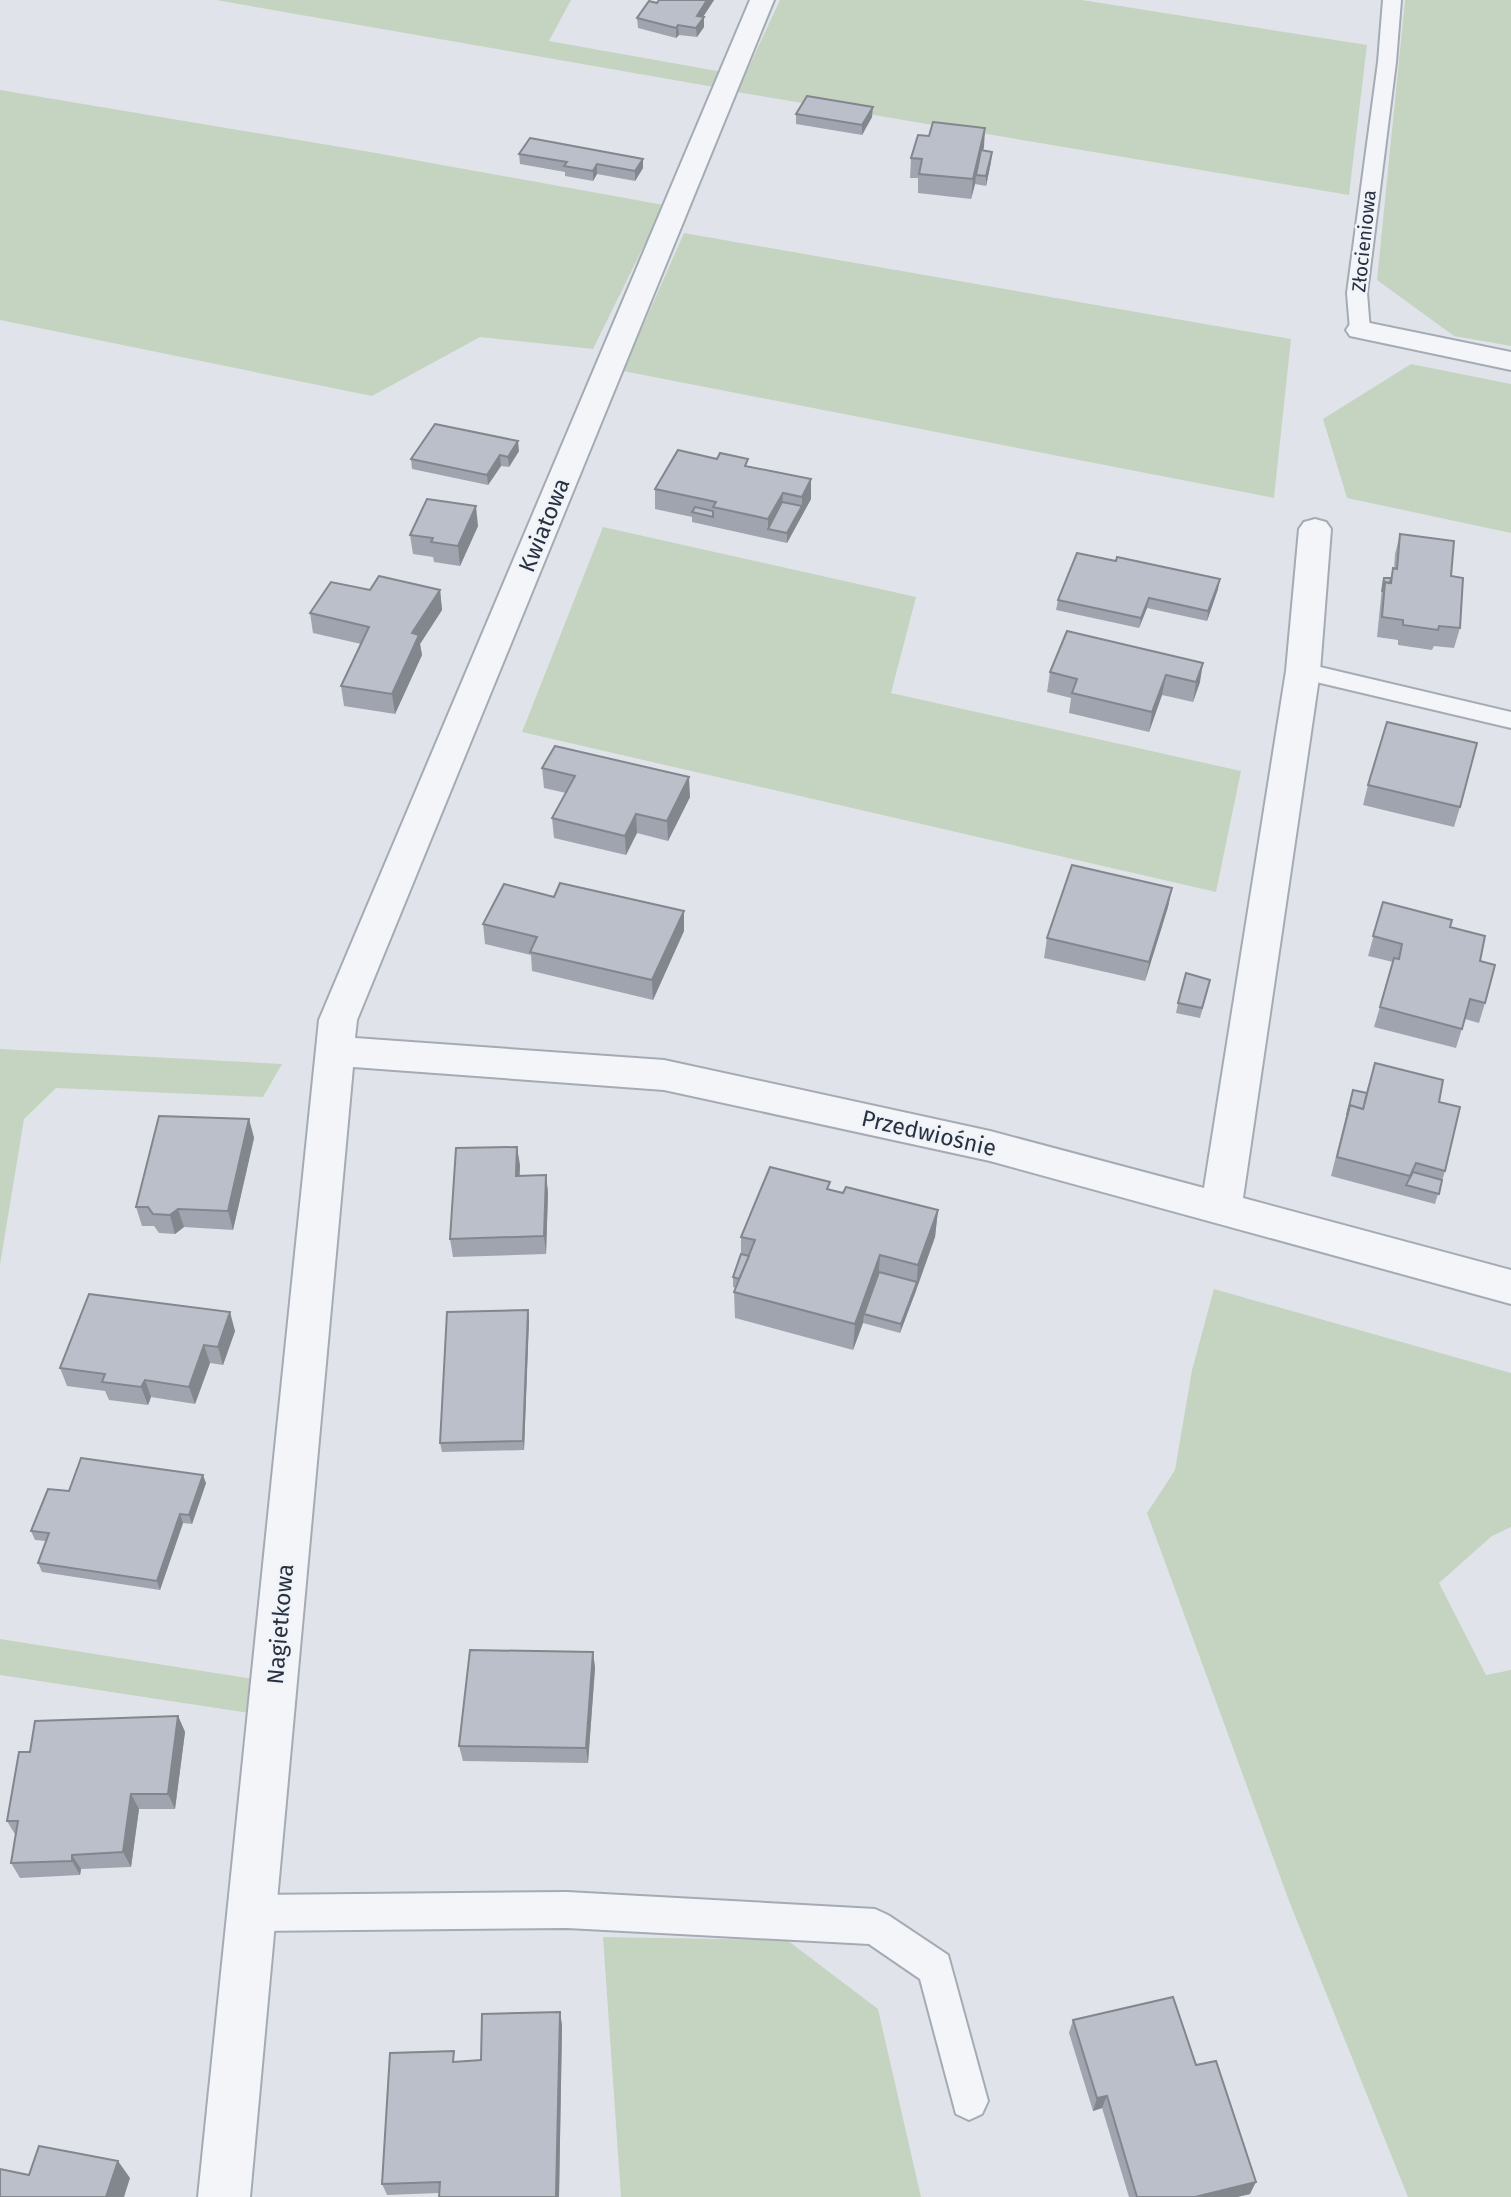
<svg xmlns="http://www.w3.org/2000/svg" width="1511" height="2197" font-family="'Fira Sans',sans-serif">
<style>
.green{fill:#c5d4c1}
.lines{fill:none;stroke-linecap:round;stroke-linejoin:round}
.lane-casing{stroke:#a5abb4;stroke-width:4}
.street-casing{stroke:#a5abb4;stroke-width:4}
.lane{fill:#f3f5f8;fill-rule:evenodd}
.street{fill:#f3f5f8;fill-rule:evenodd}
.wall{fill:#a0a4ae}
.shaded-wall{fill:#82868d}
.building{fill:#babfca;stroke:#82868d;stroke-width:2}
.labels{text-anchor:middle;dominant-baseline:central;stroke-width:5;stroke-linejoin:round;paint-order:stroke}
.far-street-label{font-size:19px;fill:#283142;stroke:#f0f3f7}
.street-label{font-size:23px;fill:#283142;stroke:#f0f3f7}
</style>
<rect width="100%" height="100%" fill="#e0e4ea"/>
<g class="green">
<polygon points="216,0 571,0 549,41 723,72 714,87"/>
<polygon points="780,0 1082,0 1367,45 1349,195 737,92"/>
<polygon points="1405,0 1511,0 1511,346 1454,336 1377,280"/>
<polygon points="0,90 376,153 664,205 593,349 480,337 372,396 0,320"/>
<polygon points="684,233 1291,339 1274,498 623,371"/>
<polygon points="1411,364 1511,384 1511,533 1347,498 1323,419"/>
<polygon points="603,527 916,597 891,693 1241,771 1216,892 522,732"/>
<polygon points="0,1049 282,1064 263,1097 56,1088 24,1119 0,1265"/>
<polygon points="1214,1289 1511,1373 1511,1527 1492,1536 1439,1583 1486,1675 1511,1670 1511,2197 1408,2197 1289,1901 1147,1513 1175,1470 1192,1370"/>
<polygon points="0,1639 253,1679 249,1713 0,1675"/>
<polygon points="603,1937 787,1940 878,2009 921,2197 621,2197"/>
</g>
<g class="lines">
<defs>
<g id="lane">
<polygon points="1383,0 1401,0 1396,62 1367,293 1370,330 1367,334 1353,334 1350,330 1347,293 1378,62"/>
<polygon points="1303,663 1511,712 1511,728 1295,677 1291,671 1295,665"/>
<polygon points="567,1892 875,1909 888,1915 948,1955 988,2101 982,2114 969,2120 956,2114 920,1979 869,1944 567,1928 253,1931 240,1925 235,1913 240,1901 253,1895"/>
</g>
<g id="street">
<polygon points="750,0 774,0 357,1020 355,1038 664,1060 990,1131 1204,1188 1286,671 1299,529 1304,522 1315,519 1326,522 1331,529 1320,671 1243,1198 1511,1270 1511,1304 990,1161 664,1090 353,1067 250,2197 198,2197 319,1020"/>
<polygon points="1360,321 1511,352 1511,370 1350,336 1346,330 1350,324"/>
</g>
</defs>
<use href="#lane" class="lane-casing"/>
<use href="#street" class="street-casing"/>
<use href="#lane" class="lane"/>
<use href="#street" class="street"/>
</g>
<g class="wall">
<polygon points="659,0 714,0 703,17 704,27 697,37 679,35 676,38 638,28 637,18"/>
<polygon points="796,114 872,117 862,135 796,124"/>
<polygon points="985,128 983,151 992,152 991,162 986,186 975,184 971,199 918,193 918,178 910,178 911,158 929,136"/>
<polygon points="519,154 643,168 635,181 597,174 593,181 565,176 565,172 520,164"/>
<polygon points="519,451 509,467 501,466 488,485 412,469 411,459"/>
<polygon points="748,466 811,479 811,499 787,543 692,522 692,517 655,509 655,489"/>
<polygon points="478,526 460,566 434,562 433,557 413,554 410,535"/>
<polygon points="1400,534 1451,576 1460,628 1454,648 1434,646 1432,650 1398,645 1398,640 1377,637 1382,588 1384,578 1391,578 1394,569 1395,554"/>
<polygon points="1218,589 1207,621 1147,608 1139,628 1056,610 1058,600"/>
<polygon points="370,590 440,590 442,610 420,644 422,655 395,714 344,706 341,686 361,644 313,633 310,613"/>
<polygon points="1067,631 1200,682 1193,702 1162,695 1149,732 1069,713 1071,698 1047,692 1050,672"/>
<polygon points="542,768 690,797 668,841 637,833 626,855 554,838 552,818 566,793 544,788"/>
<polygon points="1368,785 1460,807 1454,827 1363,805"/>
<polygon points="1172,888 1168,907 1145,981 1044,958 1047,938"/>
<polygon points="554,897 684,911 684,931 653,1000 532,971 531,955 485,944 483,924"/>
<polygon points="1383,902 1450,927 1480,961 1485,1003 1479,1023 1465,1019 1456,1048 1374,1027 1393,962 1368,956"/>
<polygon points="1208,990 1200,1018 1176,1013 1178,1003"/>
<polygon points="1375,1063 1439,1102 1445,1171 1435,1204 1331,1176 1350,1100 1366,1093"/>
<polygon points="249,1119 254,1138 233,1230 184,1227 175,1234 159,1233 154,1226 142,1226 136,1207"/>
<polygon points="520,1165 519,1175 546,1175 548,1193 546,1254 453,1257 450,1239"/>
<polygon points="830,1190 843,1193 938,1210 935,1237 900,1333 863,1323 853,1350 735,1318 734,1292 736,1288 733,1287 733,1277 741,1254 741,1237"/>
<polygon points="528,1310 529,1320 524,1450 442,1452 440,1443"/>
<polygon points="235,1331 223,1365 210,1363 195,1404 151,1397 148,1405 109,1400 105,1391 67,1386 60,1368"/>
<polygon points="206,1483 192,1524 183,1523 160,1590 42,1572 38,1563 46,1541 35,1540 31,1531 69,1491"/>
<polygon points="593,1652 595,1668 588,1763 463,1761 459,1746"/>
<polygon points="178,1716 185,1732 175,1809 139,1809 131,1867 81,1869 80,1875 20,1878 11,1863 16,1836 7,1821 30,1752"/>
<polygon points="560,2012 562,2026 559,2197 439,2197 439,2193 387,2195 382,2184 457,2062 481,2060"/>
<polygon points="1073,2020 1250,2194 1237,2197 1129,2197 1102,2108 1093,2111 1069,2033"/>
</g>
<g class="shaded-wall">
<polygon points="707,0 714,0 697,26 697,16"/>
<polygon points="704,17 704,27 697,37 696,28"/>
<polygon points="678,25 679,35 676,38 676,28"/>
<polygon points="873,107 872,117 862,135 862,125"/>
<polygon points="985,128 984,147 977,175 976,175 975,184 971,199 973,179"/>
<polygon points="992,152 991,162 986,186 986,176"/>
<polygon points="643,159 643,168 635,181 635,171"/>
<polygon points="597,164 597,174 593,181 593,171"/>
<polygon points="518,441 519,451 509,467 508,457"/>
<polygon points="500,455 501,466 488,485 487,475"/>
<polygon points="811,479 811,499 787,543 787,533 802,506 802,497"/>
<polygon points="783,493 782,513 768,529 768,519"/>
<polygon points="476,506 478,526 460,566 458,546"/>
<polygon points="1220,579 1218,589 1207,621 1208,611"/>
<polygon points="440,590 442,610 420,644 422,655 395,714 392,694 412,633"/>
<polygon points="1149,598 1147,608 1139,628 1141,618"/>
<polygon points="1203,663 1200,682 1193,702 1196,682"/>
<polygon points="1166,675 1162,695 1149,732 1152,712"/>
<polygon points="689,777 690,797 668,841 667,821"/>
<polygon points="636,814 637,833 626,855 625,836"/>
<polygon points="1172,888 1168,907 1145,981 1149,962"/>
<polygon points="684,911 684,931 653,1000 652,980"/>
<polygon points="249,1119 254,1138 233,1230 228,1211"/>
<polygon points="517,1147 520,1165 519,1194 516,1176"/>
<polygon points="546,1175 548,1193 546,1254 544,1236"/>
<polygon points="178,1209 184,1227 175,1234 170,1215"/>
<polygon points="938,1210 935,1237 916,1291 918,1265"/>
<polygon points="880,1255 878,1282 864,1314 863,1323 853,1350 855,1324"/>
<polygon points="917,1282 916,1291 900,1333 901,1324"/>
<polygon points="528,1310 529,1320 524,1450 523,1441"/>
<polygon points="230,1312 235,1331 223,1365 218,1347"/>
<polygon points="204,1345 210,1363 195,1404 189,1387"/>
<polygon points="145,1380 151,1397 148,1405 141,1387"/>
<polygon points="203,1475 206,1483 192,1524 189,1515"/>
<polygon points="180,1514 183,1523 160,1590 157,1581"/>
<polygon points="593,1652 595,1668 588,1763 586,1748"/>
<polygon points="178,1716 185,1732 175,1809 168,1794"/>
<polygon points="131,1794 139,1809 131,1867 123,1852"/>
<polygon points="72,1855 81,1869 80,1875 72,1861"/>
<polygon points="560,2012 562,2026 559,2197 556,2197"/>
<polygon points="1107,2096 1102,2108 1093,2111 1097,2098"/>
<polygon points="118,2161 130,2178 124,2197 106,2197"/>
<polygon points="1256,2182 1250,2194 1237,2197 1195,2197"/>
</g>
<g class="building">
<polygon points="659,0 707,0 697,16 704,17 696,28 678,25 676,28 637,18 649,1 657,3"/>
<polygon points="807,96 873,107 862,125 796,114"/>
<polygon points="933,122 985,128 973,179 919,174 922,159 911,158 918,135 929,136"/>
<polygon points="530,138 643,159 635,171 597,164 593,171 564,166 567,162 519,154"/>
<polygon points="981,150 992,152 986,176 976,175"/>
<polygon points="435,424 518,441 508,457 500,455 487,475 411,459"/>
<polygon points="678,450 717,459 720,453 748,459 745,466 811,479 802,497 783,493 768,519 713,507 716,502 655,489"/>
<polygon points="427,499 476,506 458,546 431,542 433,538 410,535"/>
<polygon points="782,502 802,506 787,533 768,529"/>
<polygon points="695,507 713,511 713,517 692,512"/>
<polygon points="1400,534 1454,541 1451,576 1463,578 1460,628 1439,626 1438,630 1403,625 1403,620 1382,617 1385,582 1391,583 1393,568 1397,569"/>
<polygon points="1077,553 1116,561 1117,557 1220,579 1208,611 1149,598 1141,618 1058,600"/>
<polygon points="379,576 440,590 412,633 419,635 392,694 341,686 369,627 310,613 331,582 370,590"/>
<polygon points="1384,578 1391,578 1390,583 1385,582 1382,592"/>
<polygon points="1067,631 1203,663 1196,682 1166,675 1152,712 1072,693 1077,679 1050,672"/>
<polygon points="1387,722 1477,743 1460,807 1368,785"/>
<polygon points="555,746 689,777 667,821 636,814 625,836 552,818 575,776 542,768"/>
<polygon points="1072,865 1172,888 1149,962 1047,938"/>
<polygon points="560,883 684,911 652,980 530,952 537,937 483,924 504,884 554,897"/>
<polygon points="1383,902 1452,920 1450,927 1485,936 1480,961 1495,965 1485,1003 1470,999 1462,1029 1380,1007 1394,958 1399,959 1402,944 1373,936"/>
<polygon points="1186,973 1210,980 1202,1008 1178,1003"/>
<polygon points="1375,1063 1443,1080 1439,1102 1460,1107 1445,1171 1416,1163 1410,1176 1337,1157 1350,1105 1363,1109"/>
<polygon points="1353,1090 1367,1093 1363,1109 1350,1105 1347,1115"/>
<polygon points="159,1116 249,1119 228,1211 178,1209 170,1215 153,1214 148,1207 136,1207"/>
<polygon points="517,1147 516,1176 546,1175 544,1236 450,1239 456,1148"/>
<polygon points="770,1167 830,1182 827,1189 843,1193 846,1187 938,1210 918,1265 880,1255 855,1324 734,1292 755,1240 741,1237"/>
<polygon points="1413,1172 1442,1180 1439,1194 1406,1185"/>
<polygon points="741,1254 749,1256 739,1279 733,1277"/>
<polygon points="879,1272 917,1282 901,1324 864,1314"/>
<polygon points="89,1294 230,1312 218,1347 204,1345 189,1387 145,1380 141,1387 102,1382 105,1374 60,1368"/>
<polygon points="528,1310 523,1441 440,1443 447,1312"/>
<polygon points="81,1458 203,1475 189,1515 180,1514 157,1581 38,1563 49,1533 31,1531 48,1489 69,1491"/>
<polygon points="470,1650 593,1652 586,1748 459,1746"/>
<polygon points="178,1716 168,1794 131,1794 123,1852 72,1855 72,1861 11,1863 18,1821 7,1821 19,1752 30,1752 35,1721"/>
<polygon points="1173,1997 1196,2065 1216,2061 1256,2182 1195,2197 1137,2197 1107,2096 1097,2098 1073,2020"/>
<polygon points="560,2012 556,2197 439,2197 440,2182 382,2184 390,2053 454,2051 453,2062 481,2060 482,2014"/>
<polygon points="39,2146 118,2161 106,2197 0,2197 0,2169 29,2175"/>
</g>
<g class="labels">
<g class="far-street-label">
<text transform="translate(1364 241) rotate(-84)">Złocieniowa</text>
</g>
<g class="street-label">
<text transform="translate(544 525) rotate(-68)">Kwiatowa</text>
<text transform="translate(929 1133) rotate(13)">Przedwiośnie</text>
<text transform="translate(280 1624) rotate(-85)">Nagietkowa</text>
</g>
</g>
</svg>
